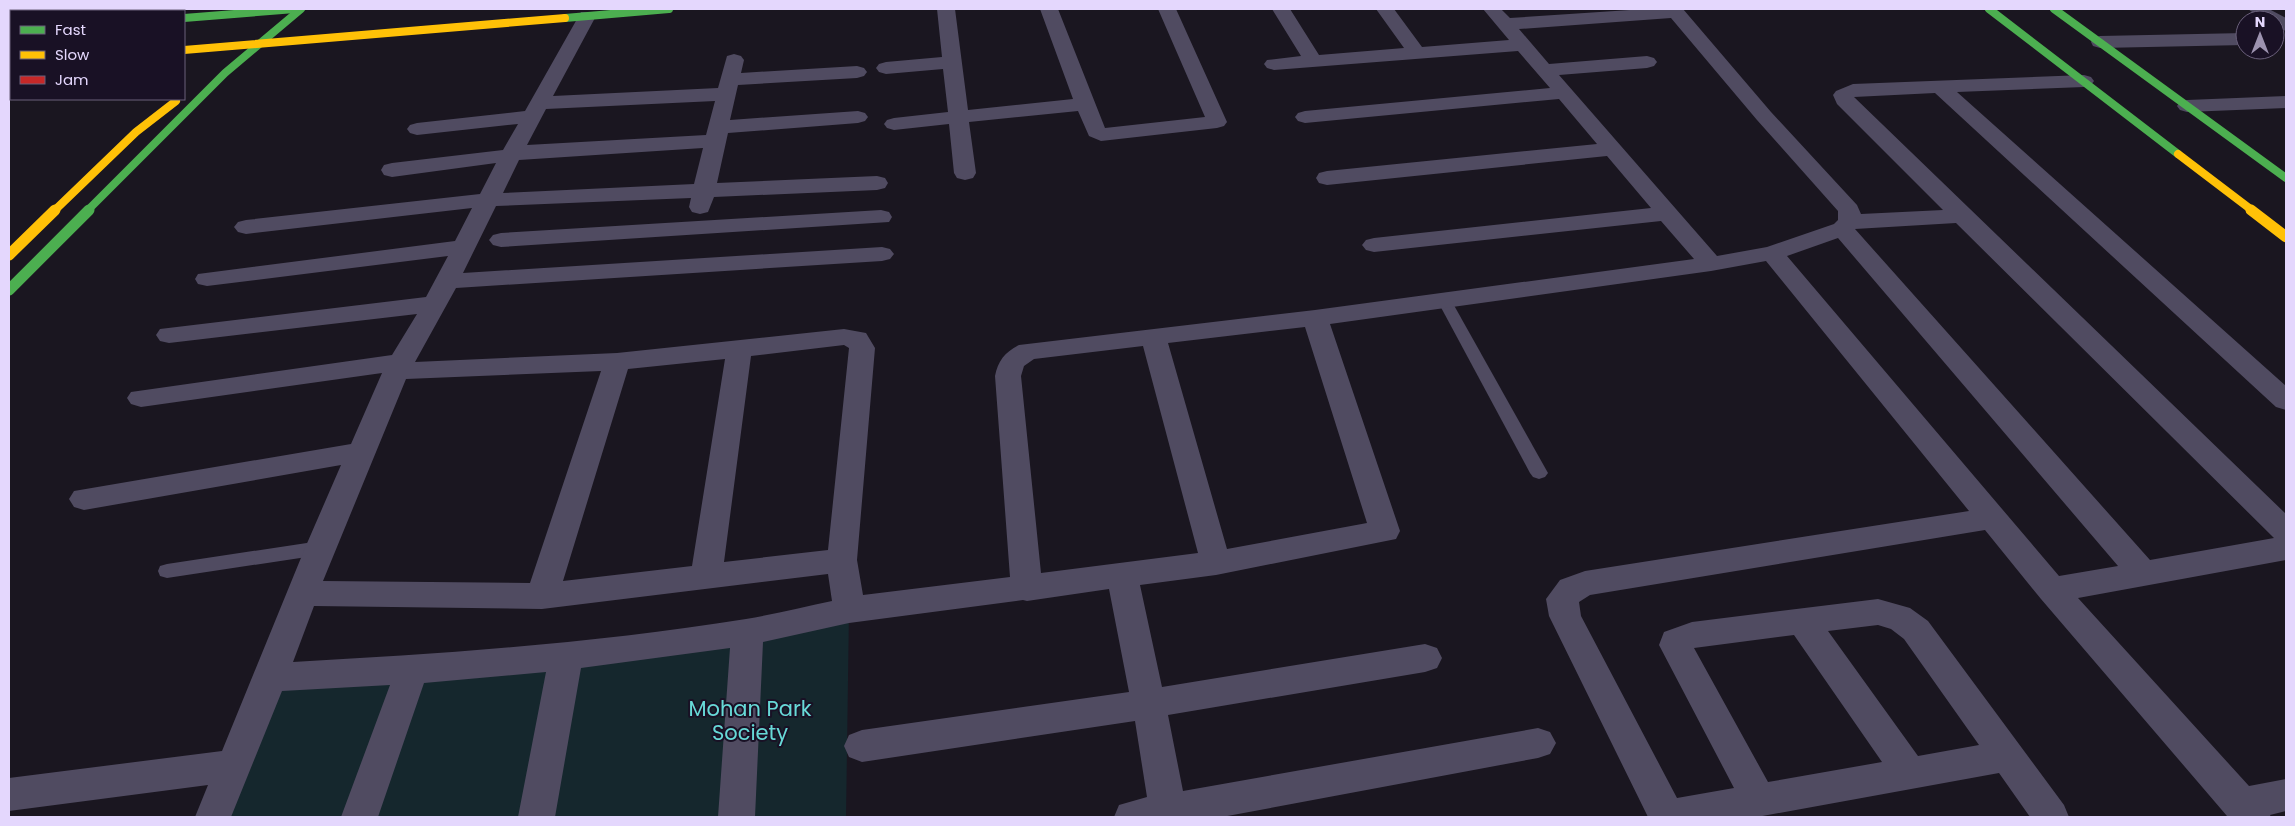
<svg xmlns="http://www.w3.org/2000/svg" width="2295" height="826" font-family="Poppins,sans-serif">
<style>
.green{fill:#15272d}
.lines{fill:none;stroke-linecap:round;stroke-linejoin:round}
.lane{fill:#504b61;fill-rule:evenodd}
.street{fill:#504b61;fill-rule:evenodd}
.fast-far1{stroke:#4caf50;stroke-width:8}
.fast{stroke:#4caf50;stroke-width:11}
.slow-far1{stroke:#ffc107;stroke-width:8}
.slow{stroke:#ffc107;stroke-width:11}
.jam{stroke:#c62828;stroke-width:8}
.labels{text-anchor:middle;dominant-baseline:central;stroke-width:4;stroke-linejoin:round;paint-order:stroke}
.near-park-label{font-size:21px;fill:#67d9d7;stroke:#191125}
</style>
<rect width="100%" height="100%" fill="#1a1620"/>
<polygon class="green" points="849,610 846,817 213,817 269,683"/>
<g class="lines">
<g class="lane">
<polygon points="22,9 39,9 38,11 21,11"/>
<rect x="9" y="13" width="2" height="7"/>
<polygon points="1444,295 1451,300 1548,473 1545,477 1539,479 1533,477 1530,473 1437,300"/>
<polygon points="320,541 326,543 329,548 326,553 320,555 167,578 160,576 158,571 160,566 167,564"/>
</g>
<g class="street">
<polygon points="937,9 955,9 968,110 1073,99 1040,9 1058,9 1105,128 1205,117 1158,9 1176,9 1227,122 1224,126 1217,128 1101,141 1089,136 1078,111 969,122 976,173 973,178 965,180 957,178 954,173 949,124 894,130 887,128 884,124 887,120 894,118 948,112 943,69 886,74 879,72 876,68 879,64 886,62 942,57"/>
<path d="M1272,9H1290L1319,55L1404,48L1376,9H1394L1422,47L1509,40L1483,9H1501L1510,18L1645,9H1683L1771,112L1857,205L1861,214L1943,210L1837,104L1833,95L1836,91L1853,84L2084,75L2091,77L2094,81L2091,85L2084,87L1957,92L2286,386V410L2276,407L1935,93L1854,97L2286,514V560L2078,598L2249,786L2286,779V811L2270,815L2271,817L2227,816L2041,599L1985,530L1590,595L1579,602L1581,616L1677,798L1734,788L1659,645L1664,632L1692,622L1878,599L1910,608L1928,621L2064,805L2069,817H2030L1999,773L1757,817H1648L1549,616L1546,599L1560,580L1585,571L1969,511L1766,261L1711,271L1330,324L1400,531L1396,539L1216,575L1140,585L1162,687L1425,644L1437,648L1442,658L1437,668L1425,672L1168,715L1183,791L1538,728L1550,732L1556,743L1550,754L1538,758L1222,817H1114L1119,805L1147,797L1135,721L862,762L849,757L844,746L849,735L862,730L1129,692L1109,589L1027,601L1023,600L849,623L763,642L755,817H718L730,648L581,668L555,817H518L546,672L424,683L378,817H341L390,685L282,691L231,817H195L208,785L9,811V778L222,751L305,548L341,465L84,510L74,507L69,499L74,491L351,444L382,373L141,407L131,404L127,398L131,392L392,355L417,314L169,343L160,341L156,335L160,329L426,297L448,256L207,286L198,284L195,279L198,274L455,241L472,208L246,234L238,232L234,227L238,222L246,220L480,194L496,163L392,177L384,175L381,170L384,165L392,163L503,150L518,124L417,135L410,133L407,129L410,125L417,123L525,111L581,12H593L596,16L553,96L718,88L727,56L734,54L741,56L744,60L741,73L857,66L864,68L867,72L864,76L857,78L738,85L730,120L858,111L865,113L868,117L865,121L858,123L728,133L717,183L877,176L885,178L888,183L885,188L877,190L714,197L708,212L700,214L692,212L689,207L691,198L496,206L463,273L882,247L890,249L894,254L890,259L882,261L456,288L415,362L617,353L844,329L866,333L875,348L857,560L863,595L1010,577L995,376C998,361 1005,352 1019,345L1315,310L1694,259L1661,221L1374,252L1366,250L1362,245L1366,240L1374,238L1651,208L1607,156L1327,185L1319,183L1316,178L1319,173L1327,171L1597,144L1559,99L1305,123L1298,121L1295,117L1298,113L1305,111L1550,88L1518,51L1274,70L1267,68L1264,64L1267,60L1301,56ZM1671,18L1757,120L1838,211V220L1834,224L1767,247L1717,256L1559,75L1647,68L1654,66L1657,62L1654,58L1647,56L1549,64L1519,29ZM715,101L706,135L527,145L546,109ZM703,148L694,184L503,193L519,160ZM1956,223L2274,538L2150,560L1855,229ZM1838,238L2118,566L2059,576L1787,256ZM1305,327L1367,523L1227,549L1168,343ZM844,345L849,348L828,550L724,562L751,356ZM1143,346L1198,553L1041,573L1021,376L1024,366L1034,359ZM725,359L692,566L563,581L628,369ZM601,371L530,583L323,581L406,379ZM828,574L832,601C803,607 775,614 746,619C596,643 444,654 293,662L314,606L542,609ZM1878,625L1891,629L1904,639L1979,745L1918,756L1828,631ZM1794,635L1882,762L1768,782L1694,648Z"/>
<polygon points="2248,9 2269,9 2286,18 2286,31 2275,27 2275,20 2263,20"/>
<polygon points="2245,33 2245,45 2100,48 2093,46 2091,42 2093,38 2100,36"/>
<polygon points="2286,96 2286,108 2187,112 2180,110 2177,106 2180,102 2187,100"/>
<polygon points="881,210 889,212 892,217 889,222 501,247 493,245 489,240 493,235 501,233"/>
</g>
<g class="fast-far1">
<polyline points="1989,9 2178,154"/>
<polyline points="2054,9 2286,178"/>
<polyline points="48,11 55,9"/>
<polyline points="96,11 125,9"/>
<polyline points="184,18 295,9"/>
<polyline points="565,18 669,9"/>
<polyline points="9,21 11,21"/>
<polyline points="9,66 11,66"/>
<polyline points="87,211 225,73 301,9"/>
</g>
<polyline class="fast" points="9,290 89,210"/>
<g class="slow-far1">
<polyline points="184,50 565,18"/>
<polyline points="2178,154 2253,211"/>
<polyline points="54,211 136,132 176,101"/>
</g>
<g class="slow">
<polyline points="2251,210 2286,237"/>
<polyline points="9,255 55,210"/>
</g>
<polyline class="jam" points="9,42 11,41"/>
</g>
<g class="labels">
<g class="near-park-label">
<text x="750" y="708">Mohan Park<tspan x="750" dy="24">Society</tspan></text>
</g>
</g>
<rect width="2295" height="826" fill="none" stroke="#e4d7fd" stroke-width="20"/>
<rect x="10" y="10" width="175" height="90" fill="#191125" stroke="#6a607b"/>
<rect x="20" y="26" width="25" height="8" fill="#4caf50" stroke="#6a607b"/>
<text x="55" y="35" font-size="15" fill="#e4d7fd">Fast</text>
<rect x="20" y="51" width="25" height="8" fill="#ffc107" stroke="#6a607b"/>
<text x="55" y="60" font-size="15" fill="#e4d7fd">Slow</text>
<rect x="20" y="76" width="25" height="8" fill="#c62828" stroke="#6a607b"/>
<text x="55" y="85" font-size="15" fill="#e4d7fd">Jam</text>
<g transform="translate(2260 35)"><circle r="24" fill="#191125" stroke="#6a607b"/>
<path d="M0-4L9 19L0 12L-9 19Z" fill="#9d93b0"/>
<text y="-8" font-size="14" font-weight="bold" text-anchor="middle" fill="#e4d7fd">N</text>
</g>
</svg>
